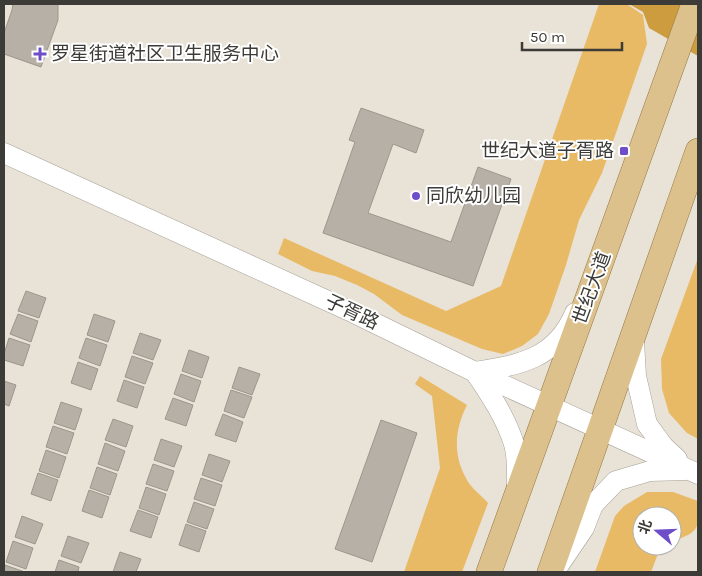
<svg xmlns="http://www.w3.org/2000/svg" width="702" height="576" font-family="Karla,'Noto Sans SC',sans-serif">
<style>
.green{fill:#e9ba65}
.water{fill:#cc9c3f}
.building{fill:#b6b0a6;stroke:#9c968c}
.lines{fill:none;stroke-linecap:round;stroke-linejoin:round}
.tertiary-casing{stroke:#a6a096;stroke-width:21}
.primary-casing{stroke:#95773e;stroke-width:26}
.tertiary{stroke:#fff;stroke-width:20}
.primary{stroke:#dcc18d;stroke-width:25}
.poi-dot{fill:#6e4ec8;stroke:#fff;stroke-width:2}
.labels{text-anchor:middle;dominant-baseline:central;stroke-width:4;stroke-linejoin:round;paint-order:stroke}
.poi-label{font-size:19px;fill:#3d3b37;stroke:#fff;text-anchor:start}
.street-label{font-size:19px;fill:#3d3b37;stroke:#fff}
</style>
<rect width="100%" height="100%" fill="#e8e2d7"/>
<g class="green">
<polygon points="599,4 627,4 643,15 647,44 602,173 579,220 566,265 549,314 538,334 522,346 503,354 482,349 402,315 374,294 357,285 335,276 312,271 278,254 284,238 446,311 501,286"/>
<polygon points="698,258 698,439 687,433 669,413 662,389 661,359"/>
<path d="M420,376L467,405C455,429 452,454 467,480C471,488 481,495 488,503L462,572H404L440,468L432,396L415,384Z"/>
<path d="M647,492H673L698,501C698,532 700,530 672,542V516H642V546H661L651,572H595L615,516L624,506Z"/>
</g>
<polygon class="water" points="629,4 698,4 698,56 649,28 643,12"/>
<g class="building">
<polygon points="13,4 58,4 58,20 41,67 4,54 4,33 12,10"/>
<polygon points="361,108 424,130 416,153 393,144 368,213 451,242 478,167 511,179 473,286 323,233 355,142 349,140"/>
<polygon points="26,291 46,298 39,318 18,311"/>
<polygon points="18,314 38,321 31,342 10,334"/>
<polygon points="94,314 115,321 108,342 87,335"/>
<polygon points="140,333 161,340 153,360 133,353"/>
<polygon points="9,338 30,345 23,366 4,360 4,354"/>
<polygon points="86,338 107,345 100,366 79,358"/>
<polygon points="189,350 209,357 202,378 182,371"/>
<polygon points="132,356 153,363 145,384 125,377"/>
<polygon points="78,362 98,369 91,390 71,383"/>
<polygon points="239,367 260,374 252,395 232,388"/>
<polygon points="181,374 201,381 194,402 174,394"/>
<polygon points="124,380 144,387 137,408 117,401"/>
<polygon points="4,381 16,385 9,406 4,404"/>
<polygon points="231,390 252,397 244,418 224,411"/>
<polygon points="173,398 193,405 186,426 165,419"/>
<polygon points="61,402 82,409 75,430 54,423"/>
<polygon points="223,414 243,422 236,442 215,435"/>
<polygon points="113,419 133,426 126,447 105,440"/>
<polygon points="381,420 417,433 372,562 335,549"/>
<polygon points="53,426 74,433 67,454 46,447"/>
<polygon points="161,439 182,446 174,467 154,460"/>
<polygon points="105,443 125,451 118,471 98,464"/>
<polygon points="46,450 66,457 59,478 39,471"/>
<polygon points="209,454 230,461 222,482 202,475"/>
<polygon points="153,464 174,471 167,491 146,484"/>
<polygon points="97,467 117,474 110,495 90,488"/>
<polygon points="38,473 58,480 51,501 31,494"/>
<polygon points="201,478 222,485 215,506 194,499"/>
<polygon points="146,487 166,494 159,515 139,508"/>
<polygon points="89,490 109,497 102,518 82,511"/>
<polygon points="194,502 214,509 207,529 187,522"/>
<polygon points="138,510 158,517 151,538 130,531"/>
<polygon points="22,516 43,524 35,544 15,537"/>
<polygon points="186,524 206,531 199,552 179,545"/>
<polygon points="68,536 89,543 81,563 61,556"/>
<polygon points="13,541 33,548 26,569 6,562"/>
<polygon points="120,552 141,559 136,572 113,572"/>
<polygon points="59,560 79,567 78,572 55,572"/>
<polygon points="5,565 25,572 4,572"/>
</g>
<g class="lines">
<defs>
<g id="tertiary">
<polyline points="4,153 352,312 475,372 698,474"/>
<polyline points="634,341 636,376 647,424 663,446 677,459"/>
<path d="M475,372C519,365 556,359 575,313"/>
<path d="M475,372C490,394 506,418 514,444C518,458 517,473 517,487"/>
<polyline points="559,565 584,528 593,505 616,481 650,471 685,470"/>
</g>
<g id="primary">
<polyline points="489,572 694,4"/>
<polyline points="550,572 698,151"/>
</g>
</defs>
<use href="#tertiary" class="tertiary-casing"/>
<use href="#primary" class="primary-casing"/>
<use href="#tertiary" class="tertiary"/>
<use href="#primary" class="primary"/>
</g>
<g class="poi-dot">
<path d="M37.5 46.5h5v5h5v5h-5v5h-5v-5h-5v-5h5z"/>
<rect x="619" y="146" width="10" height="10" rx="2.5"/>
<circle cx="416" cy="196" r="5"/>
</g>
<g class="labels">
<g class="poi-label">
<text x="51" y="54">罗星街道社区卫生服务中心</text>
<text x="614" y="151" text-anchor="end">世纪大道子胥路</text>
<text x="426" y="196">同欣幼儿园</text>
</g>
<g class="street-label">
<text transform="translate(592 288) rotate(-70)">世纪大道</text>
<text transform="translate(352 312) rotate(25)">子胥路</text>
</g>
</g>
<rect width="702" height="576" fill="none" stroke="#3d3b37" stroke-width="10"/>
<g transform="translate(657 531) rotate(289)"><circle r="24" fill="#ffffff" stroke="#b1b1af"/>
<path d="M0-4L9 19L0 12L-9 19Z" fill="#6e4ec8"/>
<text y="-8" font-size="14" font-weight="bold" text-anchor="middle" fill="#3d3b37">北</text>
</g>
<path d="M522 42v8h100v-8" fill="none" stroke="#3d3b37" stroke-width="2.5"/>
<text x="530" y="42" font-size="15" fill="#3d3b37" stroke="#ffffff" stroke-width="4" paint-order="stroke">50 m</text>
</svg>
